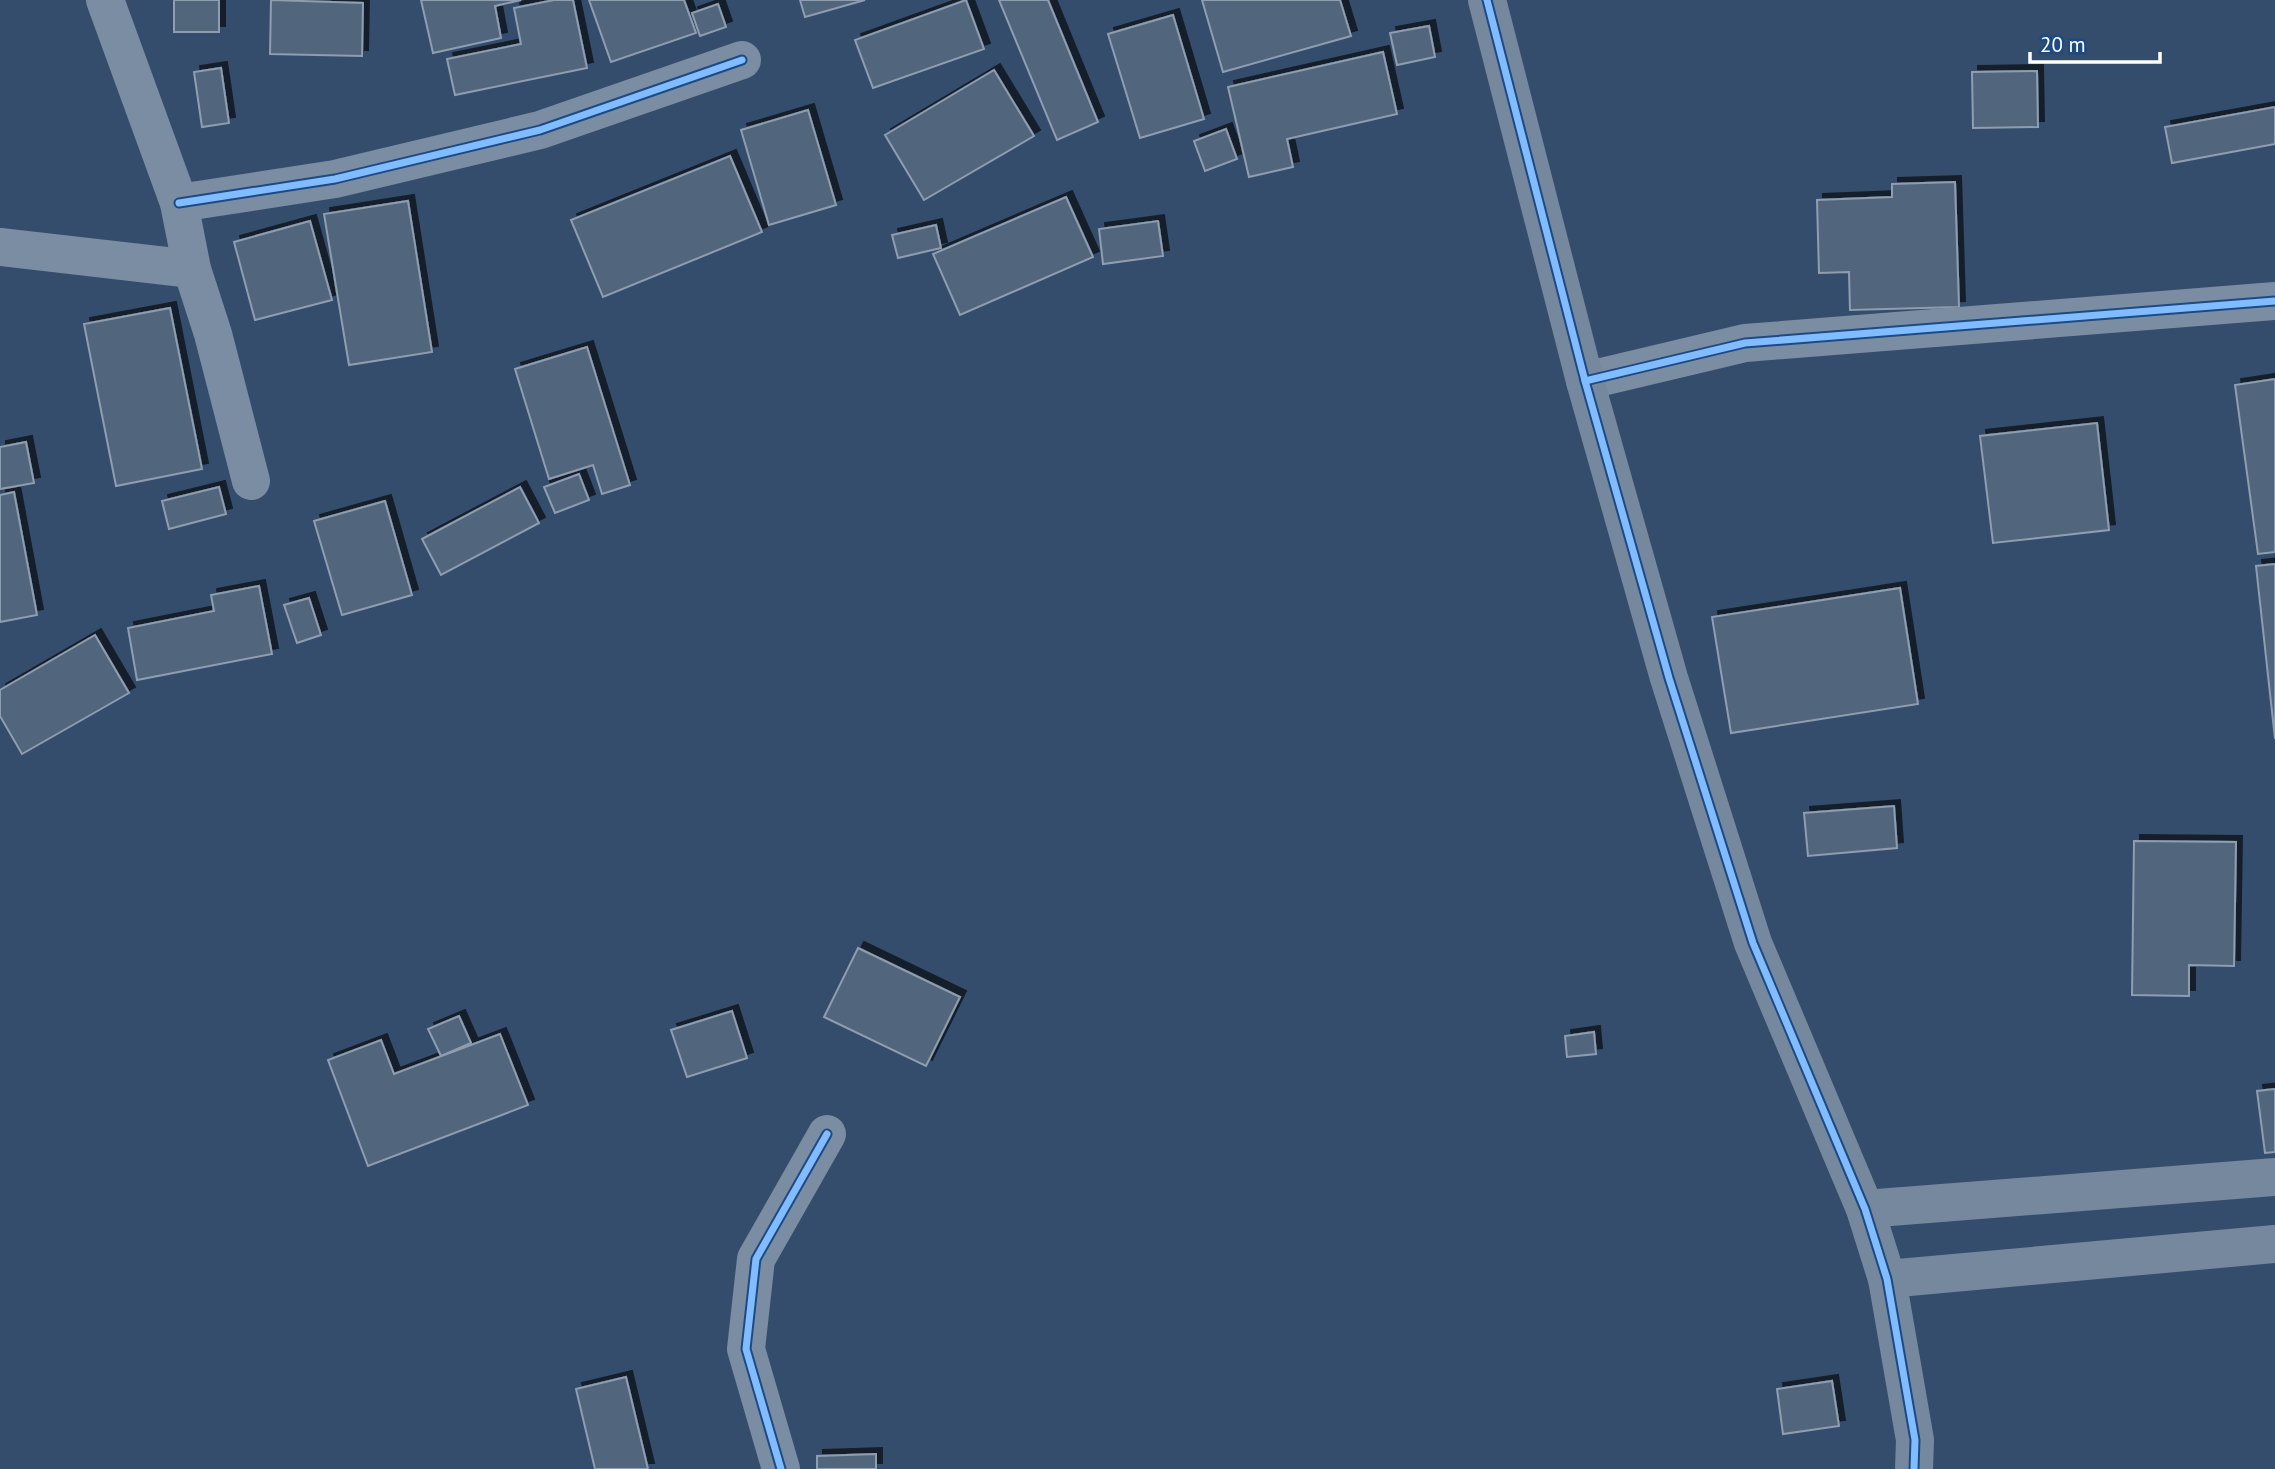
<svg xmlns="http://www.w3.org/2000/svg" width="2275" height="1469" font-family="'PT Sans',sans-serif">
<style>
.building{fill:#51657d;stroke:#8f9db0;stroke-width:2;filter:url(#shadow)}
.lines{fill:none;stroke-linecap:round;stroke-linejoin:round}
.street{stroke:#7b8da2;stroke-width:38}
.secondary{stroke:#76889e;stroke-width:38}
.cycleway-casing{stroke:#1e4a83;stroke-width:11}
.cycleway{stroke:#80bcff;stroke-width:7}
</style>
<defs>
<filter id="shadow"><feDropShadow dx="6" dy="-6" stdDeviation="0" flood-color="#0009"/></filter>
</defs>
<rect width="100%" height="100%" fill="#354d6c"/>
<g class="building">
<rect x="174" y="0" width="45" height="32"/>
<polygon points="271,0 363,3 362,56 270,54"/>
<polygon points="421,0 521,0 495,6 501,38 433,53"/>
<polygon points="554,0 573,0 587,68 455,95 447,59 521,44 514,8"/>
<polygon points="589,0 684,0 696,33 611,62"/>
<polygon points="800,0 865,0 805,17"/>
<polygon points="966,0 984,49 873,88 855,40"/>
<polygon points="999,0 1048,0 1098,122 1057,140"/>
<polygon points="1202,0 1340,0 1351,36 1223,72"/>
<polygon points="718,4 726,27 700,36 692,13"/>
<polygon points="1173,15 1204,119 1140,138 1108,34"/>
<polygon points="1429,26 1435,57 1397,65 1390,33"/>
<polygon points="1383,52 1397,114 1287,139 1293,167 1249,177 1228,87"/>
<polygon points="221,68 229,123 202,127 194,72"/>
<polygon points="994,70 1034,136 924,200 885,135"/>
<polygon points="2037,71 2038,127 1973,128 1972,72"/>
<polygon points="2275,107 2275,144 2172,163 2165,127"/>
<polygon points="808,110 836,205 769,225 741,130"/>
<polygon points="1226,129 1237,159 1205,171 1194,141"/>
<polygon points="730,156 762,232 603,297 571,220"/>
<polygon points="1955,182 1959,307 1850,310 1849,272 1819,273 1817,200 1892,197 1892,184"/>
<polygon points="1066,197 1093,257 960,315 933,254"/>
<polygon points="408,201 432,352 349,365 324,214"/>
<polygon points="310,221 332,300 255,320 234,242"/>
<polygon points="1158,221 1163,256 1103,264 1099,229"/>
<polygon points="936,225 941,248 898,258 892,235"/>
<polygon points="170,308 202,469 116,486 84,324"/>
<polygon points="587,347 630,485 602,494 593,465 549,479 515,369"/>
<polygon points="2275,379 2275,552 2258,554 2235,385"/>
<polygon points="2097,423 2109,530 1993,543 1980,436"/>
<polygon points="26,442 34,483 0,489 0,447"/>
<polygon points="579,474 589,500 555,513 544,487"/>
<polygon points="219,487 226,514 169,529 162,501"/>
<polygon points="520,487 539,523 441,575 422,539"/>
<polygon points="14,492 37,615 0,622 0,495"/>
<polygon points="385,501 412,595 342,615 314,521"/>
<polygon points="2275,564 2275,739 2256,566"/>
<polygon points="259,586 272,654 137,680 128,628 214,611 211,595"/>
<polygon points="1900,588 1918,704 1731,733 1712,617"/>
<polygon points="309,598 321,635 297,643 284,605"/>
<polygon points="95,635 129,693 22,754 0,716 0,690"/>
<polygon points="1894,806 1897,848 1808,856 1804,813"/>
<polygon points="2134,841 2236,842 2234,966 2189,965 2189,996 2132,995"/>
<polygon points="858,948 960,997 926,1066 824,1017"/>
<polygon points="732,1011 747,1058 687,1077 671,1030"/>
<polygon points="459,1016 471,1043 441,1056 428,1029"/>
<polygon points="1594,1032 1596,1054 1567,1057 1565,1036"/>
<polygon points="500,1034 528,1105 368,1166 328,1060 381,1040 394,1074"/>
<polygon points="2275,1089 2275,1152 2265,1153 2257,1091"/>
<polygon points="626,1377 648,1469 595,1469 576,1389"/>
<polygon points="1832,1381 1839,1426 1783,1434 1777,1389"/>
<polygon points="876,1454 876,1469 817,1469 817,1456"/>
</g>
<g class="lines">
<g class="street">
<polyline points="105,0 179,203 192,269 213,334 251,481"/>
<polyline points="179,203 335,179 540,130 742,60"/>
<polyline points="0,247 192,269"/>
<polyline points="1585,381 1745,343 2275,301"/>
<polyline points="781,1469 746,1349 756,1259 827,1134"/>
</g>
<g class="secondary">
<polyline points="1487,0 1585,381 1669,678 1753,943 1865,1209 1887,1279 1915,1440 1914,1469"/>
<polyline points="1865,1209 2275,1177"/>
<polyline points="1887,1279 2275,1244"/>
</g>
<defs>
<g id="cycleway">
<polyline points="1487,0 1585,381 1669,678 1753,943 1865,1209 1887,1279 1915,1440 1914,1469"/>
<polyline points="179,203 335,179 540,130 742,60"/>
<polyline points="1585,381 1745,343 2275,301"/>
<polyline points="781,1469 746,1349 756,1259 827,1134"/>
</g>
</defs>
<use href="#cycleway" class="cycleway-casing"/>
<use href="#cycleway" class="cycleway"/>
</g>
<path d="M2030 52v10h130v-10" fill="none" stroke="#ffffff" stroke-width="3.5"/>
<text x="2040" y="52" font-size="21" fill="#ffffff" stroke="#1e4a83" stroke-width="5" paint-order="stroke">20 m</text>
</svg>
